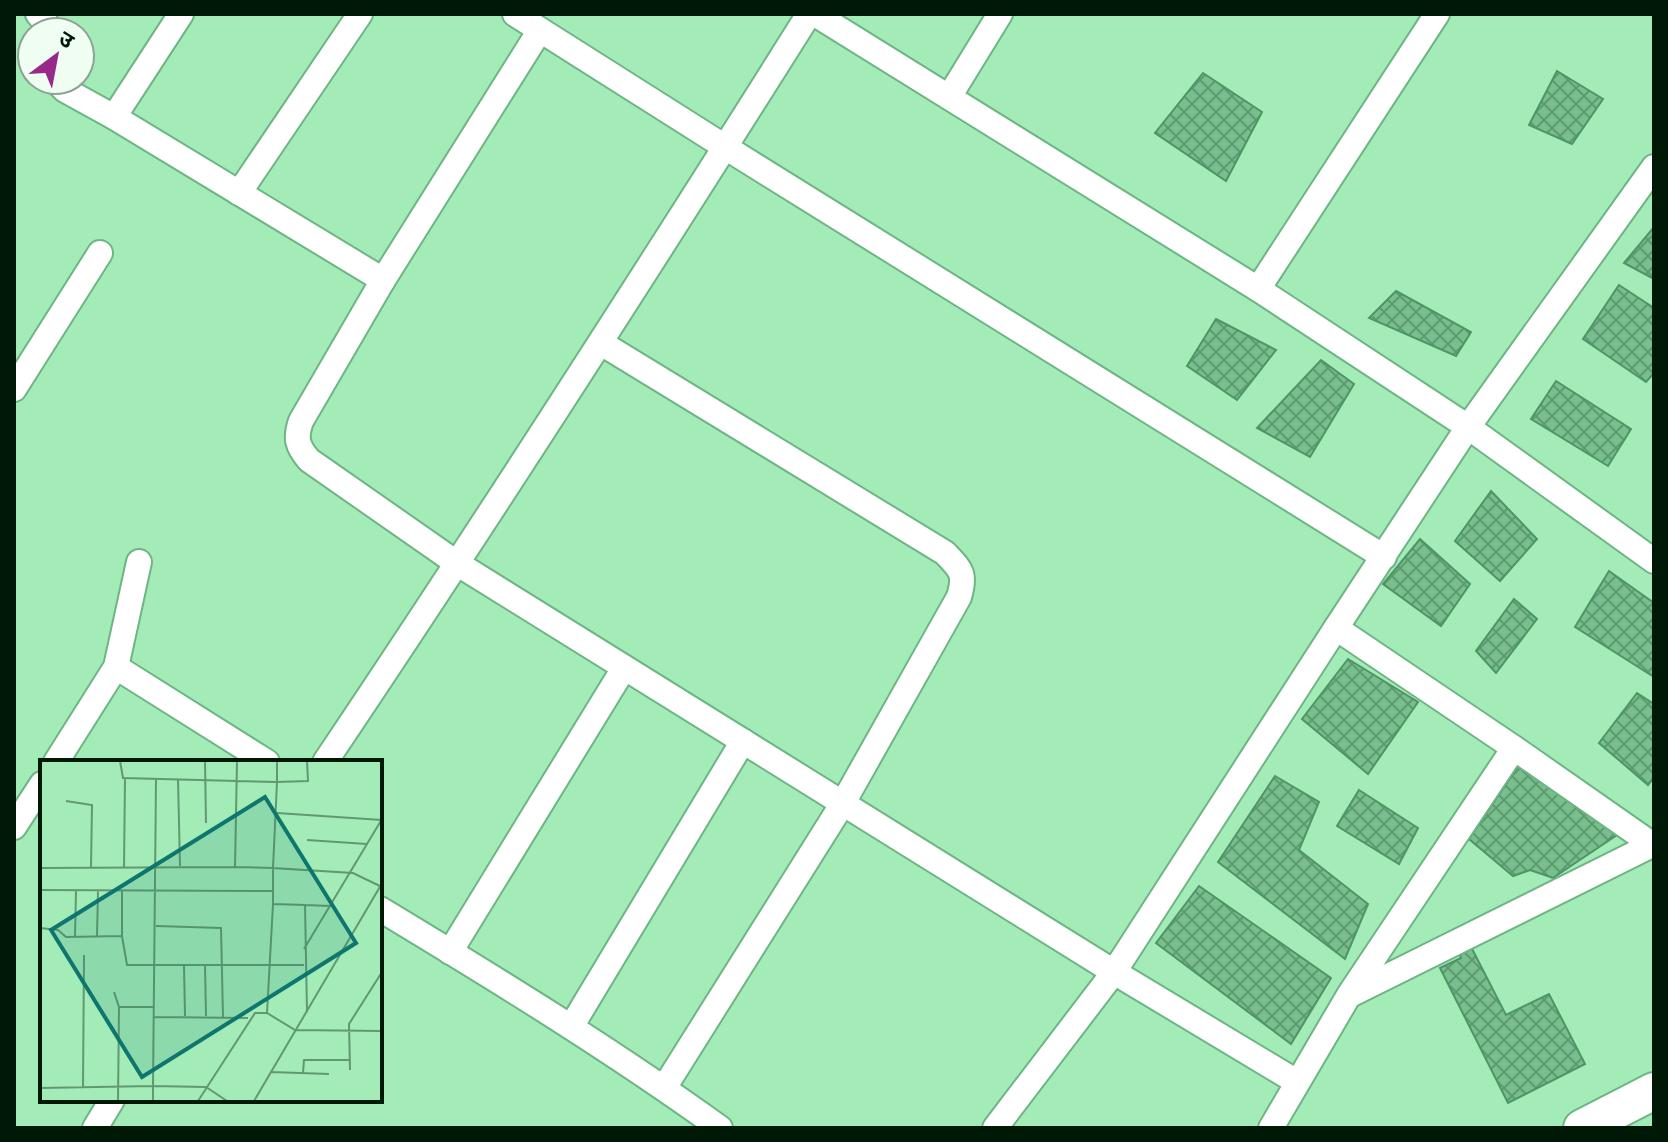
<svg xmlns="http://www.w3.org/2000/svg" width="1668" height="1142" font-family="'PT Sans','Noto Sans Devanagari',sans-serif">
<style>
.building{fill:url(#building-cross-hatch);stroke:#4e9565;stroke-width:2}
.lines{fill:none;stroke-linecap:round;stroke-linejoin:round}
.street-casing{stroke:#6eb584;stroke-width:28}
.secondary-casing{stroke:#6eb584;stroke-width:40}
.street{stroke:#fff;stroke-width:24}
.secondary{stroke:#fff;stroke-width:36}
.inset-road{fill:none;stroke:#629871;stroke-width:2}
.view{fill:#0f766e;fill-opacity:0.15;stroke:#0f766e;stroke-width:4}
.inset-edge{fill:none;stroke:#001907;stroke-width:4}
</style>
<defs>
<pattern id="building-cross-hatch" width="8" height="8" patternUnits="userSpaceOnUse" patternTransform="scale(2)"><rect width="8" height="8" fill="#77bf8d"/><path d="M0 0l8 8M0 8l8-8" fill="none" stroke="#5f9a71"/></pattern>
</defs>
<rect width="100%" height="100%" fill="#a3ecb8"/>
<g class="building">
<polygon points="1557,71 1603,99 1572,144 1529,125"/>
<polygon points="1203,73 1262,112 1226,181 1155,133"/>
<polygon points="1654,227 1654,279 1624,263"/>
<polygon points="1619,285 1654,308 1654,373 1646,382 1583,339"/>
<polygon points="1396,291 1471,332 1456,356 1369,318"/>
<polygon points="1216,319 1276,350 1237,400 1187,366"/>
<polygon points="1321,360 1354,384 1310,457 1257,428"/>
<polygon points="1556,381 1631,429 1608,466 1531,419"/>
<polygon points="1491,491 1537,539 1500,581 1455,541"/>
<polygon points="1420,539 1470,584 1441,626 1383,584"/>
<polygon points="1609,571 1654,603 1654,677 1575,627"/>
<polygon points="1514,599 1537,619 1496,673 1476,651"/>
<polygon points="1348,659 1418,702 1368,774 1302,719"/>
<polygon points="1637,693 1654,704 1654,777 1648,785 1599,743"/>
<polygon points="1519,765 1617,835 1553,878 1530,870 1513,876 1469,839"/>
<polygon points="1275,776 1319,802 1299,850 1368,904 1345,959 1218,862"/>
<polygon points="1359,790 1418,828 1399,864 1337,826"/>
<polygon points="1199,886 1331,978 1291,1044 1156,943"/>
<polygon points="1469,943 1506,1015 1549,994 1585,1064 1508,1103 1440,968 1461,958 1457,949"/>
</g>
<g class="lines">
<defs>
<g id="street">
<polyline points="38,14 46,23 49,32"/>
<polyline points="515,14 725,147 1384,557"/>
<polyline points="815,14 1258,289"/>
<polyline points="55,80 65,90 114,117 383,280 540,30"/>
<polyline points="949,97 1000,14"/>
<polyline points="114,117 181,14"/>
<polyline points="1654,167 1468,427 1654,561"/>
<polyline points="239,193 360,14"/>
<path d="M383,280L301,421C295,438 297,446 309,460L458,564L1114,972L1297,1082"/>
<path d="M601,343L945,553C961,570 966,573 959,597L843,803L664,1088"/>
<polyline points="14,389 100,253"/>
<polyline points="116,667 267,762"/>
<polyline points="1514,748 1653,845"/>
<polyline points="56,762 116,667 139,562"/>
<path d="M325,762C491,515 651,265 809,14"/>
<polyline points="14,827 42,784"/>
<path d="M380,909C496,979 610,1049 720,1128"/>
<polyline points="450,952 624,668"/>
<polyline points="1352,994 1654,844"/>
<polyline points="571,1027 743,741"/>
<polyline points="95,1128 112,1100"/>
<polyline points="995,1128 1114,972 1336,628"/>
<polyline points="1271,1128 1349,995 1514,748 1336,628 1468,427 1258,289 1437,14"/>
</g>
<polyline id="secondary" points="1582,1128 1654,1091"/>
</defs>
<use href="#street" class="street-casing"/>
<use href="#secondary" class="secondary-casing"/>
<use href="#street" class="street"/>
<use href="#secondary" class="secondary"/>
</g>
<g transform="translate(40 760)">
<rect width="342" height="342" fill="#a3ecb8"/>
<path class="inset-road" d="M80,1L83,18L237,22L233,108L313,113L342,127M165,1L166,63M197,1L195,107L233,108V144L265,145L267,252M237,1V22L268,21L267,1M116,19L113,326L166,327L187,341M138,19L140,106M26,41L52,45L51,107M237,53L342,60M267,80L327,84M84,107L85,18M0,108L195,107M0,130L233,131M265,145L291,146M116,166L181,168L183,257M0,168L18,170L26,177L82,176V131M35,176L36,131M57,176L58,131M82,176L87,205H264M264,189L342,59M144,206L145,256M165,206L166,256M74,232L79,247L78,341M79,247H113M227,253L233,144M114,257L208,258M310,310L309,264L342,212M231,312L289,314M263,313L264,300H309M43,327L44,195M0,328L113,326V341M158,341L215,253H227L255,270L342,271M214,341L341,125"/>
<path class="view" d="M225,37L316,183L102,317L11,170Z"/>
<rect width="342" height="342" class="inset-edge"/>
</g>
<rect width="1668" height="1142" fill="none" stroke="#001907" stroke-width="32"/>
<g transform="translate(56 56) rotate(32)"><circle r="38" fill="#effdf2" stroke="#8fa294" stroke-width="2"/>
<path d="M0-6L14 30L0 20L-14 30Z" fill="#96298a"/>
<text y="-12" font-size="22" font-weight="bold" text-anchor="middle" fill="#001907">उ</text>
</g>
</svg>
